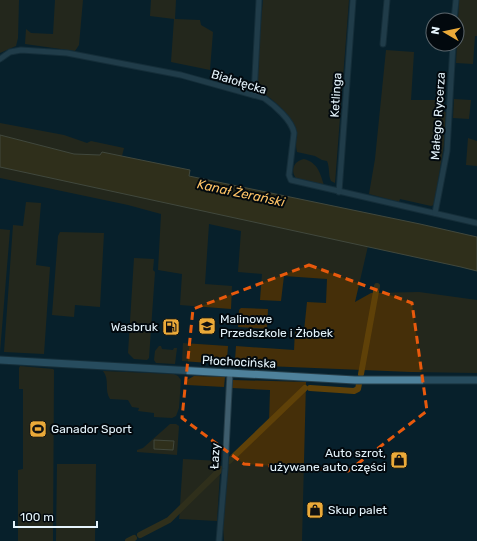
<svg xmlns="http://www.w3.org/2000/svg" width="477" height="541" font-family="Rubik,sans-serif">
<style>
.green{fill:#452f09}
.water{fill:#5f4108;stroke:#877751}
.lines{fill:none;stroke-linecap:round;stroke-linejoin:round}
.canal{stroke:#5f4108;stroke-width:6}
.minor-casing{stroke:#263e49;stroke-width:7}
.secondary-casing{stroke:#263e49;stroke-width:9}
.minor{stroke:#3e5d6d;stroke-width:5}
.secondary{stroke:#4e819b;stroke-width:7}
.marked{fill:none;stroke:#e8590c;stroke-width:3;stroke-dasharray:8 5;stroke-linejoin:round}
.labels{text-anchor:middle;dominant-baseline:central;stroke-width:4;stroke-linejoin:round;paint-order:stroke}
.street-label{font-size:12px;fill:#e5f4fc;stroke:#02090e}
.poi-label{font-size:12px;fill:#e5f4fc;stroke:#02090e;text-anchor:start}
.water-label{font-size:13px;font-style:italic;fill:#fec366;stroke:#02090e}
</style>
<rect width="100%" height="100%" fill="#07202c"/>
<g class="green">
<polygon points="0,0 19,0 18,38 16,46 0,53"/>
<polygon points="55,0 83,0 79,45 75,51 25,44 26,29 31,33 53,34"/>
<polygon points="151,0 176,0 175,19 200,20 201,25 213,32 210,70 171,62 174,19 150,16"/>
<path d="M263,0H349L335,183L331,181C328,174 330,168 327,161L322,160L315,156L297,152C295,144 297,138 296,130C294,116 267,94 255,88Z"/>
<polygon points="459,0 477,0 477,36 475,36 473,64 456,63"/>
<polygon points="386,50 414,52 411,100 444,100 444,111 447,113 446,129 443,131 445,139 434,205 431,206 400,199 399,202 369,194 375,159"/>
<polygon points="454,99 471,100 469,119 453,118"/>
<polygon points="0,123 64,135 87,143 91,141 124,148 122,156 102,152 100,155 74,154 0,135"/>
<polygon points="468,138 477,141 477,166 466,165"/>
<path d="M304,159C318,163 320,173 324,185L297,179C290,172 293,161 304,159Z"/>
<polygon points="0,167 368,246 355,302 371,293 419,292 477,300 477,373 411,372 239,365 235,360 236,346 294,350 295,331 304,331 307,302 326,303 327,279 284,276 281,301 260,300 262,274 238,272 241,231 209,224 205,284 232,286 231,309 180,305 182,274 158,270 161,214 128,205 0,178"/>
<polygon points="26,202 41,203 36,265 50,267 44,354 4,352 13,225 23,226"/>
<polygon points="0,229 10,230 0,352"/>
<polygon points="60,232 104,233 100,307 75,305 74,317 52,315 58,236"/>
<polygon points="134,258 154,259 153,270 155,272 149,358 147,360 134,359 128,353"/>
<polygon points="241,308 268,309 267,329 238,327 239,310"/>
<polygon points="183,343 228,346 227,359 222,364 182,361"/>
<polygon points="159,346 161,346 162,349 173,350 174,348 177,348 175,364 156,363 154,360 155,351"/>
<polygon points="20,366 53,369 54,370 53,541 18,541 18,470 23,469 23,389 19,389 19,368"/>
<path d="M103,371L174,374L178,376L181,380L179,408L176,416L172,418L154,417V413L138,411L139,408L132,407L128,400L110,399C104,390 110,379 103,371Z"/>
<polygon points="194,376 225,377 224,387 187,385 187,380"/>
<polygon points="233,380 306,382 302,541 224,541 223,527 228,463 269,424 270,390 232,388"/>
<polygon points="170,424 176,424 179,426 177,455 137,452 137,450 143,448"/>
<polygon points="183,459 220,461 220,469 180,506"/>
<polygon points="57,464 96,464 95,541 56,541"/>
<polygon points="220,473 217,521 179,519 180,511 183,508"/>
</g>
<g class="water">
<polygon points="0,135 74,154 100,155 102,152 190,170 189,176 420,224 477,237 477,271 461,267 0,167"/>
<polygon points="154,440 174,441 173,450 154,449"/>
</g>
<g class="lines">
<g class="canal">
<polyline points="361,374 377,286"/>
<polyline points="310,388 354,391 358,389 359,384"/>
<polyline points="229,461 305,388"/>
<polyline points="140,535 169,520 221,469"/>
<polyline points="128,541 134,538"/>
</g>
<defs>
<g id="minor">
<polyline points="454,20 456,0"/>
<polyline points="383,44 387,0"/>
<path d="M0,59L10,52L21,50L67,53L181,75L264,98C274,105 292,120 294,133L289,175L291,180L477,223"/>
<polyline points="254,95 259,0"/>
<polyline points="339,192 353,0"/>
<polyline points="435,213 447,151 453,44"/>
<polyline points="219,541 225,469 230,372"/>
</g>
<polyline id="secondary" points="0,360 355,380 477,380"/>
</defs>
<use href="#minor" class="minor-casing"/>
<use href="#secondary" class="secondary-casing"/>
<use href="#minor" class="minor"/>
<use href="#secondary" class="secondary"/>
</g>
<path d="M0 0H477V541H0ZM309,265L412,303L427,411L348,471L244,464L182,418L193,309Z" fill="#07202c" fill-opacity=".55" fill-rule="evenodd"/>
<path class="marked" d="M309,265L412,303L427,411L348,471L244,464L182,418L193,309Z"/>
<defs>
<symbol id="school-square" viewBox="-11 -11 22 22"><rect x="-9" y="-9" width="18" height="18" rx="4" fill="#ebaa39" stroke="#02090e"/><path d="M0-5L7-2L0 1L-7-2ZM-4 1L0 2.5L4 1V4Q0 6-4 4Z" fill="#111"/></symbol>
<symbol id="fuel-square" viewBox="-11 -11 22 22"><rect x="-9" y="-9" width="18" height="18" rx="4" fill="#ebaa39" stroke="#02090e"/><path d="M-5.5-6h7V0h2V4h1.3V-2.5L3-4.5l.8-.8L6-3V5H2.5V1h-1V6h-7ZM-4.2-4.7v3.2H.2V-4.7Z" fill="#111"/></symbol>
<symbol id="stadium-square" viewBox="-11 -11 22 22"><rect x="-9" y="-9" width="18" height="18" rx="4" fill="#ebaa39" stroke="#02090e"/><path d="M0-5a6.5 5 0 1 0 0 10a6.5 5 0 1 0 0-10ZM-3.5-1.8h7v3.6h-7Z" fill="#111"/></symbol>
<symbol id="shop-square" viewBox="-11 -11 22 22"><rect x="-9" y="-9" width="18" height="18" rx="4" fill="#ebaa39" stroke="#02090e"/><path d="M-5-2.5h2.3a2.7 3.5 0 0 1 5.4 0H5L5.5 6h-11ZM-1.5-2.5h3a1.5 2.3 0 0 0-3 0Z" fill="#111"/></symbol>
</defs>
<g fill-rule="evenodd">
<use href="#school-square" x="197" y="316" width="20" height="20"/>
<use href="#fuel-square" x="161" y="317" width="20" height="20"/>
<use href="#stadium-square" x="28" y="419" width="20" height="20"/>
<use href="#shop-square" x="389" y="450" width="20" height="20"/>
<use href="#shop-square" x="305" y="500" width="20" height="20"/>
</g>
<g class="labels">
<g class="street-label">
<text transform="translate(239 82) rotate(17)">Białołęcka</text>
<text transform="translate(336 95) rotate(-86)">Ketlinga</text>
<text transform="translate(438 116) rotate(-86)">Małego Rycerza</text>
<text transform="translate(239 362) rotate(3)">Płochocińska</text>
<text transform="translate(215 456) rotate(-87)">Łazy</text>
</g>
<g class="poi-label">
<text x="220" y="319">Malinowe<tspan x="220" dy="14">Przedszkole i Żłobek</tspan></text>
<text x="158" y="327" text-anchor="end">Wasbruk</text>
<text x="51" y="429">Ganador Sport</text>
<text x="386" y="453" text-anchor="end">Auto szrot,<tspan x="386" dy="14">używane auto części</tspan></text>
<text x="328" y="510">Skup palet</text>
</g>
<g class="water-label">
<text transform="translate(241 193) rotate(12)">Kanał Żerański</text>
</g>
</g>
<g transform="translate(445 32) rotate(279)"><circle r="19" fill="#02090e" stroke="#5d676d"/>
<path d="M0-3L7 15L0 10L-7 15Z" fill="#ebaa39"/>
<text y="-6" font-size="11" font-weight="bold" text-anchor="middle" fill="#e5f4fc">N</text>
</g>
<path d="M14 521v6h83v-6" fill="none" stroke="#e5f4fc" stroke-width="2"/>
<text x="20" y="521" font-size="12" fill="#e5f4fc" stroke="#02090e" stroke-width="3" paint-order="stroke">100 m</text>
</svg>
